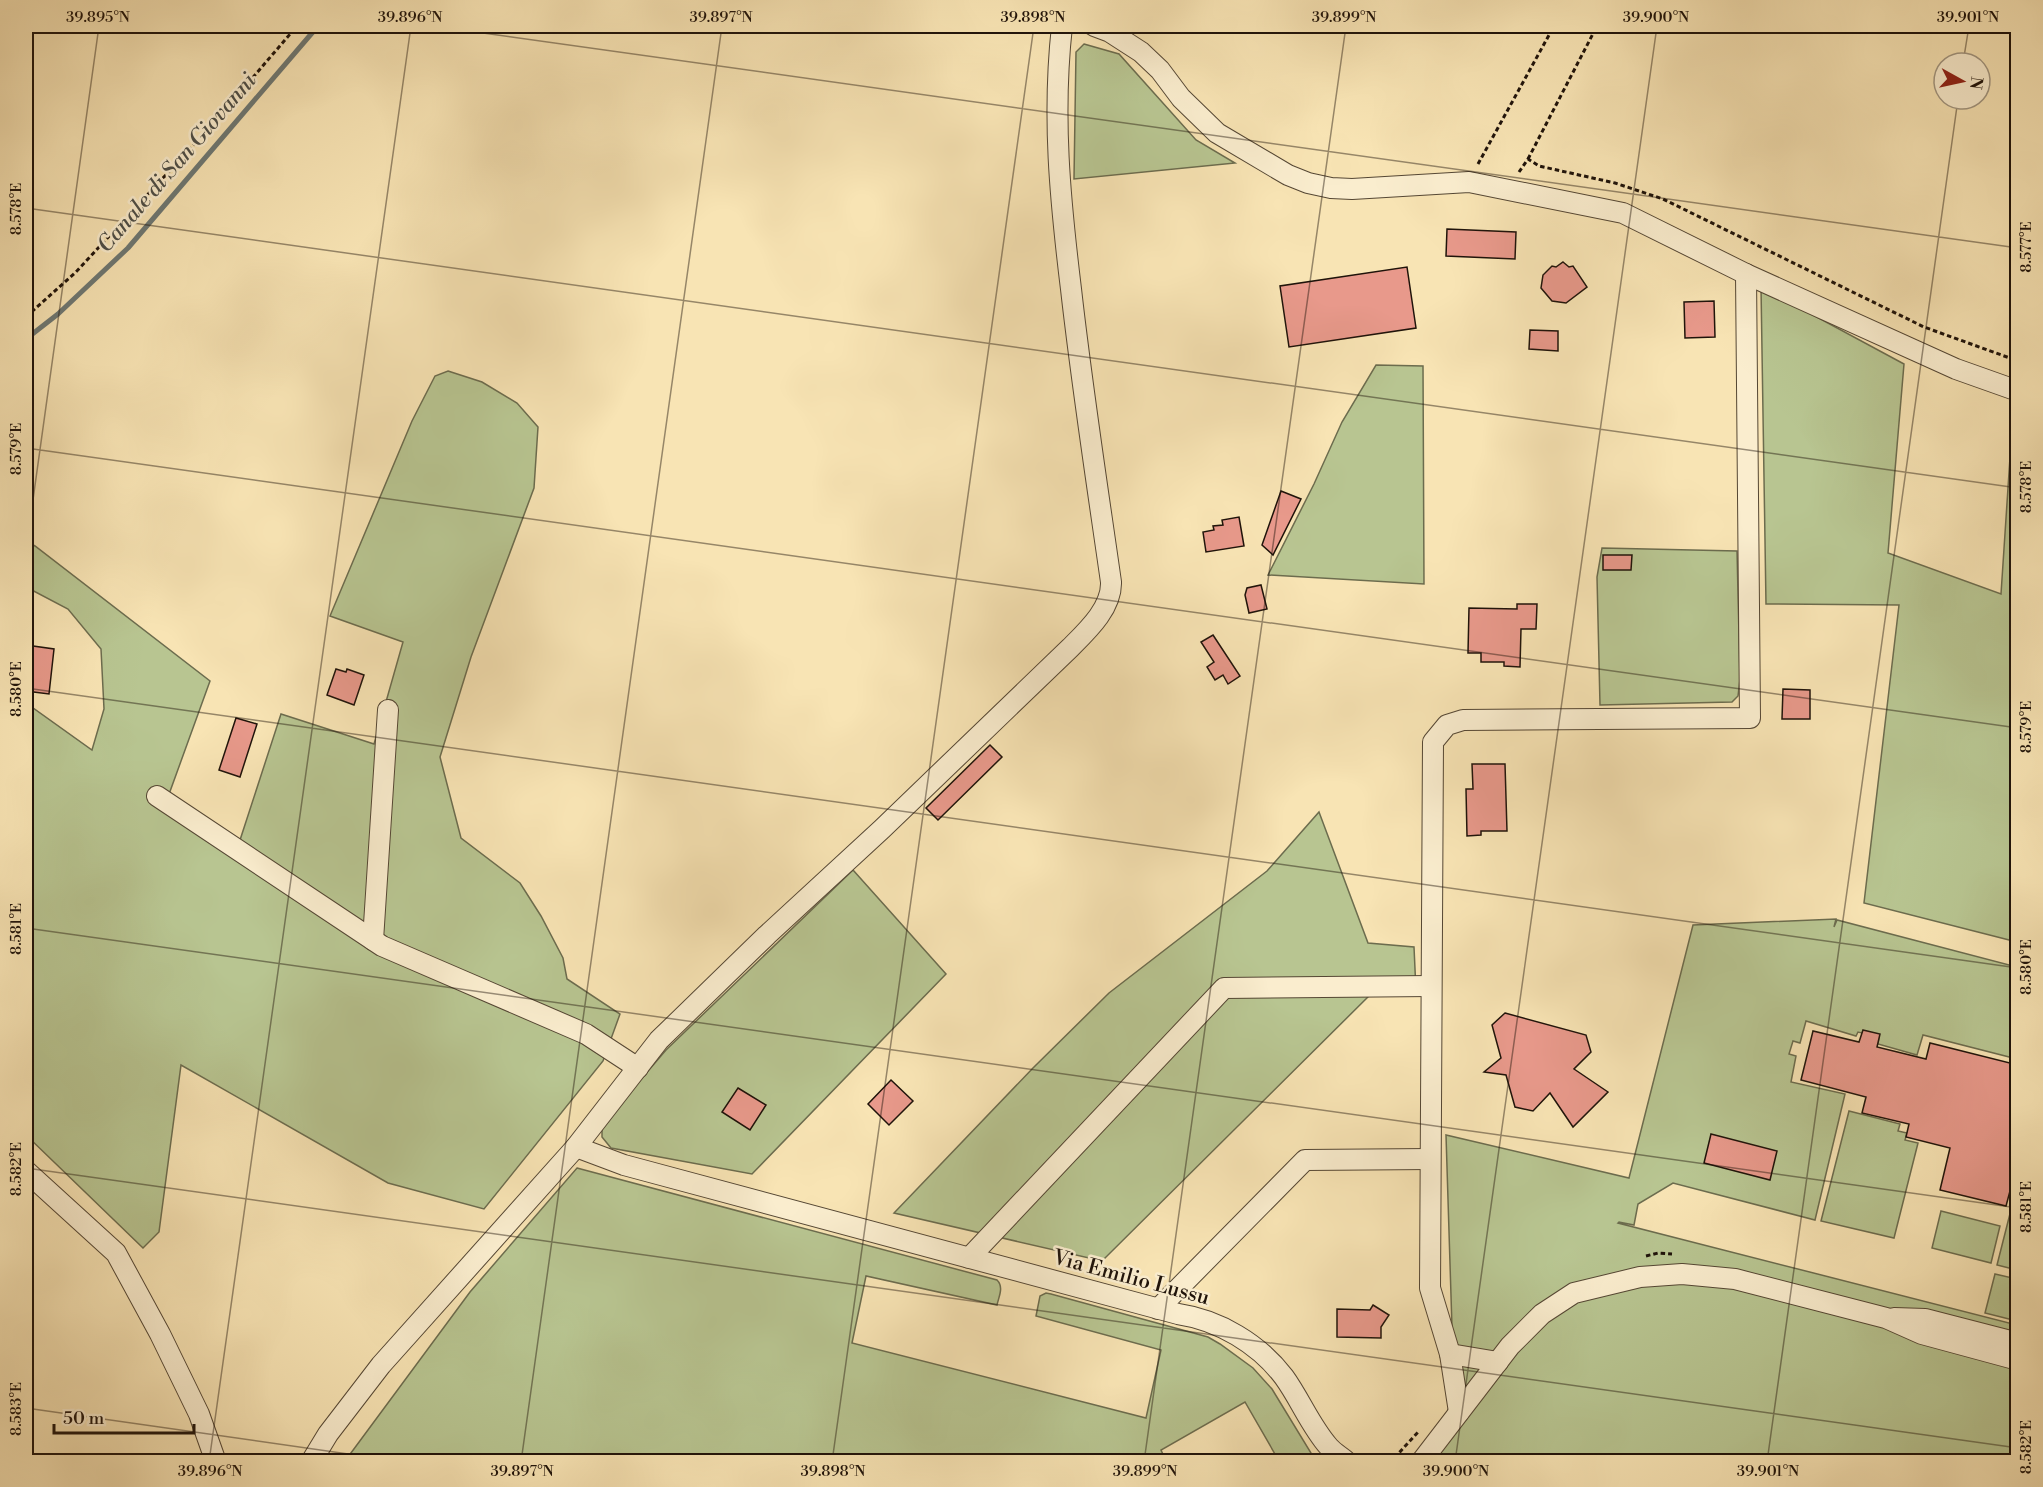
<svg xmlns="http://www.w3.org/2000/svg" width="2043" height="1487" font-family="'Libre Bodoni',serif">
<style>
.green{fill:#b8c591;stroke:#6c6c4e;stroke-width:1.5}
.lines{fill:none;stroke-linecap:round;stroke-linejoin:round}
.stream{stroke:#6e7873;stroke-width:5}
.building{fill:#e8998b;stroke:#1f130a;stroke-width:1.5}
.minor-casing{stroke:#554734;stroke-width:22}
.path{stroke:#1f130a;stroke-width:3;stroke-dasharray:4.5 3;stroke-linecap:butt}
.minor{stroke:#faedce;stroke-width:20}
.ticks{fill:none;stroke:#1f130a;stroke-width:1.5;stroke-opacity:0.45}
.labels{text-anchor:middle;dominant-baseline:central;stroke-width:5;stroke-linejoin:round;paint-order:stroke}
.street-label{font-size:21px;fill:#1f130a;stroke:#faedce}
.water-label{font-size:22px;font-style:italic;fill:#4d4e47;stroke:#faedce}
.neatline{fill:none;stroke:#1f130a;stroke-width:2}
.ticks-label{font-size:15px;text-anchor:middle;fill:#1f130a}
</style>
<rect width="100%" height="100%" fill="#f8e4b4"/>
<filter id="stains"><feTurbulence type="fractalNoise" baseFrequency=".00333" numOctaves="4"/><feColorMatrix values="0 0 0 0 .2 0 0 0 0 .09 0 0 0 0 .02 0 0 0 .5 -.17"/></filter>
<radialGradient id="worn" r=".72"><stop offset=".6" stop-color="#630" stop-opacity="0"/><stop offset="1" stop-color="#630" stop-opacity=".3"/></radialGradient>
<g class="green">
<polygon points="1084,44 1119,54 1196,140 1235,163 1074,179 1076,52"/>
<polygon points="1761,287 1904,364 1888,553 2001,594 2014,397 2017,398 2017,942 1864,903 1899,605 1766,604"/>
<polygon points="1376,365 1423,366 1424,584 1268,575 1314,484 1342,422"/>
<polygon points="448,371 482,382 517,403 538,427 534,488 471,657 440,757 461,838 520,883 541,916 563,958 567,979 620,1014 603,1061 484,1209 388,1183 181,1065 159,1232 143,1248 26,1135 26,703 92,750 104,709 101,649 68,609 26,587 26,541 35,546 210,681 168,797 240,840 281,714 374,744 403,642 330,616 412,421 435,376"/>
<polygon points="1602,548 1737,551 1740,679 1738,696 1732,702 1600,705 1597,577"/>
<polygon points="1319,812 1368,943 1414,947 1416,991 1374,991 1102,1261 894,1213 1033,1068 1109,993 1267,871"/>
<polygon points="853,870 946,974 752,1174 611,1148 602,1137 602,1125 666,1050"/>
<polygon points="1836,919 1834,927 1837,920 2017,967 2017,1059 1923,1035 1917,1055 1878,1044 1879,1037 1858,1032 1856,1036 1806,1021 1800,1043 1793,1041 1789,1054 1796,1056 1791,1082 1845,1094 1815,1220 1673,1183 1638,1204 1634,1225 1619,1222 1618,1223 2017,1325 2017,1461 1431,1462 1454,1392 1446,1135 1629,1178 1693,925"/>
<polygon points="1849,1111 1900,1124 1898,1131 1907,1133 1905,1140 1918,1143 1894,1238 1821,1221"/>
<path d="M577,1168L997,1280C1004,1287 999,1296 997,1305L866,1276L852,1343L1146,1418L1161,1350L1036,1316L1040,1296L1046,1293L1051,1294L1208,1337L1220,1344L1253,1368L1272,1389L1311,1453L1313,1461H1279L1245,1402L1161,1450L1166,1461H345L470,1292Z"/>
<polygon points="2017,1186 2017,1270 1997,1265"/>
<polygon points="1941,1211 2000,1226 1991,1263 1932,1248"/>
<polygon points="1995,1274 2017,1279 2017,1321 1985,1313"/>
</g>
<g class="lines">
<polyline class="stream" points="26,339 58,314 128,248 318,26"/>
</g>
<g class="building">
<polygon points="1447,229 1516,232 1515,259 1446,256"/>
<polygon points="1563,262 1569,267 1573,266 1587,287 1566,303 1552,301 1541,288 1543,275 1552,266 1556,267"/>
<polygon points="1407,267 1416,328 1289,347 1280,286"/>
<polygon points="1714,301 1715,337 1685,338 1684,302"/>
<polygon points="1530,330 1558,331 1558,351 1529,349"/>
<polygon points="1281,491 1301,499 1273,555 1262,545"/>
<polygon points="1239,517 1244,546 1206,552 1203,532 1214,530 1213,526 1223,525 1222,520"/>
<polygon points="1603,555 1632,555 1631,570 1603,570"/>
<polygon points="1261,585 1267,609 1249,613 1245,595 1247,588"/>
<polygon points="1517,604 1537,604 1536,629 1521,629 1520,667 1504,666 1504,662 1481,662 1481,653 1468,653 1469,608 1517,609"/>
<polygon points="1213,635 1240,676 1228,684 1223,675 1215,680 1207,667 1214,662 1201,642"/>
<polygon points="26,645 54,649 49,694 26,691"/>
<polygon points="336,669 346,672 347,669 364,675 354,705 327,695"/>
<polygon points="1783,689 1810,690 1810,719 1782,719"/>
<polygon points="236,718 257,724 240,777 219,770"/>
<polygon points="990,745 1002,757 938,820 926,808"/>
<polygon points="1472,764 1505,764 1507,831 1481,831 1481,835 1467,836 1466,789 1473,789"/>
<polygon points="1505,1013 1586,1035 1591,1052 1574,1069 1608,1092 1573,1127 1550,1093 1533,1111 1515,1107 1506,1075 1484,1072 1501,1058 1492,1025"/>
<polygon points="1863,1030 1880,1034 1877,1047 1926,1059 1930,1043 2018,1065 2018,1161 2006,1206 1940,1190 1950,1148 1906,1137 1909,1124 1862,1113 1866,1097 1801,1080 1813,1031 1859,1042"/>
<polygon points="891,1080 913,1101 889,1125 868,1104"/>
<polygon points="738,1088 766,1105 750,1130 722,1112"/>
<polygon points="1711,1134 1777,1151 1770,1180 1704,1163"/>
<polygon points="1373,1305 1389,1315 1381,1327 1381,1338 1337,1337 1337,1309 1370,1310"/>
</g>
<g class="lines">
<defs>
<g id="minor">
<polyline points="1094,26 1110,32 1141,52 1160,70 1181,98 1217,133 1288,175 1308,183 1331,188 1352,189 1469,182 1623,213 1746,274 1956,369 2018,391"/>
<polyline points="157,796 382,946 586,1034 638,1068"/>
<polyline points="373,940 388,710"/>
<path d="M576,1147L624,1165L1178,1314C1219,1320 1259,1344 1284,1377C1300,1399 1311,1427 1329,1447C1334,1453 1342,1457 1347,1462"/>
<polyline points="26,1171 116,1253 160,1334 199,1414 216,1462"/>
<polyline points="969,1258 1224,988 1431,986"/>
<polyline points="1158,1309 1305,1160 1430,1159"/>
<polyline points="1894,1318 1925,1319 2018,1343"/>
<polyline points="1450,1354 1498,1362"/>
<polyline points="1459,1412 1450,1354 1430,1288 1433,742 1447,725 1463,720 1750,718 1746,274"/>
<path d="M311,1462L328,1434L381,1365L576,1147L659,1040L767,935L882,829L1070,648C1087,631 1112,608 1111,582C1097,484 1082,387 1071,289C1060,199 1052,116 1062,26"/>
<polyline points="1421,1462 1510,1346 1542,1314 1574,1293 1640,1277 1682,1274 1735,1279 1886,1318 1922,1334 2018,1360"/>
</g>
</defs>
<use href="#minor" class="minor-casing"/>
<g class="path">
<polyline points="1528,159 1597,26"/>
<polyline points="1478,164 1554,26"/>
<polyline points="1519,172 1528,159 1539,166 1615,183 1663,199 1924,327 2018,361"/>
<polyline points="26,317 76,272 212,125 297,26"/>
<polyline points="1646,1256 1658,1253 1672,1254"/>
<polyline points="1388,1462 1398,1454 1419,1431"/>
</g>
<use href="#minor" class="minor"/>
</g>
<path class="ticks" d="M433,26L2018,248M1963,63L1969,26M26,208L2018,488M26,448L2018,728M26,550L99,26M26,688L2018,968M26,928L2018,1208M26,1168L2018,1448M26,1408L404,1462M209,1462L411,26M521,1462L722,26M832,1462L1034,26M1144,1462L1346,26M1455,1462L1657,26M1767,1462L1958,99"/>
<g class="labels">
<g class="street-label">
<text transform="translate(1131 1278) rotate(15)">Via Emilio Lussu</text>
</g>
<g class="water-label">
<text transform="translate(177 163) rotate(-49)">Canale di San Giovanni</text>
</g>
</g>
<rect width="2043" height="1487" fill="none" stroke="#f8e4b4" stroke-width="66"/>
<g transform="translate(1962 81) rotate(98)"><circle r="28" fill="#faedce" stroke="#a29680" stroke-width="1.5"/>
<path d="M0-4.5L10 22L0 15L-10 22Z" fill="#8f2418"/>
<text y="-9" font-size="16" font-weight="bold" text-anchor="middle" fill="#1f130a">N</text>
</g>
<path d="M54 1424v9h140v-9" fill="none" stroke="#1f130a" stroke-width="3"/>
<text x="63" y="1424" font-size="18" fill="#1f130a" stroke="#faedce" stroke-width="4.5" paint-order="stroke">50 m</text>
<rect x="33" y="33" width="1977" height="1421" class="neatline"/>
<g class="ticks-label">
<text x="98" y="22">39.895°N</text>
<text x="410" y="22">39.896°N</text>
<text x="721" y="22">39.897°N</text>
<text x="1033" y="22">39.898°N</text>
<text x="1344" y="22">39.899°N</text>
<text x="1656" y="22">39.900°N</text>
<text x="1968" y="22">39.901°N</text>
<text transform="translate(16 209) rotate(-90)" y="5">8.578°E</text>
<text transform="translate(2026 247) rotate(-90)" y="5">8.577°E</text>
<text transform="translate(16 449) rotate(-90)" y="5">8.579°E</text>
<text transform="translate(2026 487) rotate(-90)" y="5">8.578°E</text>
<text transform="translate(16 689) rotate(-90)" y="5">8.580°E</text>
<text transform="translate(2026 727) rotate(-90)" y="5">8.579°E</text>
<text transform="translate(16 929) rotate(-90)" y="5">8.581°E</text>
<text transform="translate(2026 967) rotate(-90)" y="5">8.580°E</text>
<text transform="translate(16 1169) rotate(-90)" y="5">8.582°E</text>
<text transform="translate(2026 1207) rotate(-90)" y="5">8.581°E</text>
<text transform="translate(16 1409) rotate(-90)" y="5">8.583°E</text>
<text transform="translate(2026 1447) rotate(-90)" y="5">8.582°E</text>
<text x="210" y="1476">39.896°N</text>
<text x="522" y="1476">39.897°N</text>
<text x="833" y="1476">39.898°N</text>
<text x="1145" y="1476">39.899°N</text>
<text x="1456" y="1476">39.900°N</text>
<text x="1768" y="1476">39.901°N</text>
</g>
<rect width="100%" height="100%" filter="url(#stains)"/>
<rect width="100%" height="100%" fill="url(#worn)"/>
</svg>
